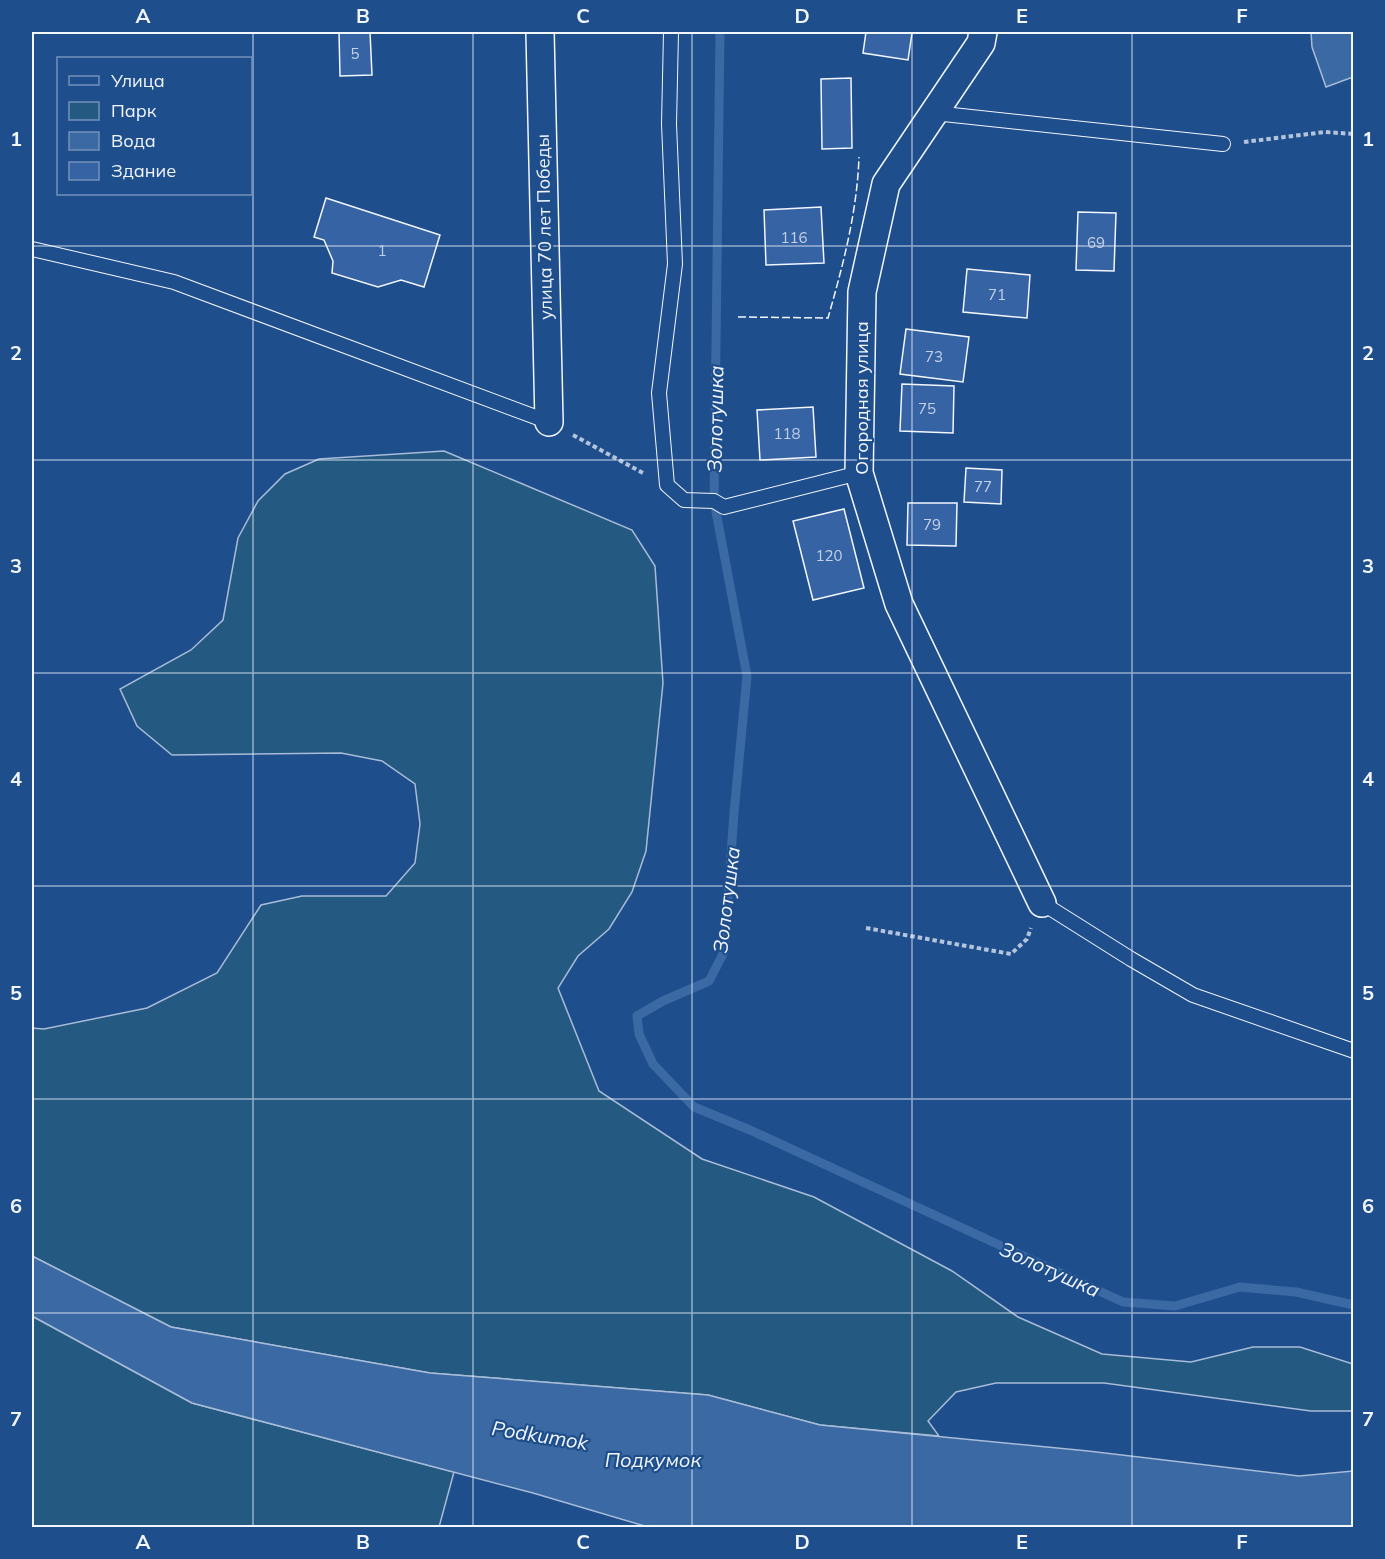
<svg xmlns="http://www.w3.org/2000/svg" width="1385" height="1559" font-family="Mulish,sans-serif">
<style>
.green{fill:#245a82;stroke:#a8bbd7;stroke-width:1.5}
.water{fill:#3b69a3;stroke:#a8bbd7;stroke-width:1.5}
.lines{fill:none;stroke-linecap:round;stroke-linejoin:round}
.stream{stroke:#3b69a3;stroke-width:9}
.building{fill:#3563a3;stroke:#f2f6ff;stroke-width:1.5}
.lane-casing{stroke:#f2f6ff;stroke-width:16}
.street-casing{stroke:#f2f6ff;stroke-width:30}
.path{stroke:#b3c4dc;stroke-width:4;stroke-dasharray:4.5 3;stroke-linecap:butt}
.lane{stroke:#1f4e8c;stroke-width:14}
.street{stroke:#1f4e8c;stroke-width:27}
.fence{stroke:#f2f6ff;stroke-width:1.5;stroke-dasharray:8 3;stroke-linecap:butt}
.grid{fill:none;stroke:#f2f6ff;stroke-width:1.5;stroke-opacity:0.55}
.labels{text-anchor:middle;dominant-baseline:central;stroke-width:4.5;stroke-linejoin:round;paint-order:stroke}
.number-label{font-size:15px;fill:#c3d1e8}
.street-label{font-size:18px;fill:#f2f6ff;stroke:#1f4e8c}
.water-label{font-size:20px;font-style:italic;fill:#f2f6ff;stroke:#1f4e8c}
.neatline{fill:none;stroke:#f2f6ff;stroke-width:2}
.grid-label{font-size:20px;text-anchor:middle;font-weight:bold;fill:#f2f6ff}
</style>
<rect width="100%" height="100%" fill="#1f4e8c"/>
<g class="green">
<polygon points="444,451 632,530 655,566 663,683 646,851 632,892 609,929 578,956 558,988 599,1091 702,1159 814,1197 952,1271 1018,1317 1102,1354 1191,1362 1253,1347 1300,1347 1353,1364 1353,1411 1311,1411 1104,1383 996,1383 956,1392 928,1421 939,1436 820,1425 708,1395 430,1373 171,1327 32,1256 32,1028 44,1029 147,1008 217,973 261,905 302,896 386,896 415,863 420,824 415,784 382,761 341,753 172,755 137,726 120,689 191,650 223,620 238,538 258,501 285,474 319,459"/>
<polygon points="32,1316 192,1403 454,1472 439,1527 32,1527"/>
</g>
<g class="water">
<polygon points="1311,32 1353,32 1353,77 1326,87 1312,47"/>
<polygon points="32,1256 171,1327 430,1373 708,1395 820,1425 1088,1451 1299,1476 1353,1471 1353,1527 648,1527 533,1493 192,1403 32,1316"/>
</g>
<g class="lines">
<polyline class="stream" points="720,32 714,501 747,676 734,813 724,952 709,981 663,1001 637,1016 639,1034 653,1064 694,1107 750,1130 1123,1302 1175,1306 1240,1287 1296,1292 1354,1305"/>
</g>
<g class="building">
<polygon points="339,32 370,32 372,75 340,76"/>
<polygon points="866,32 912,33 908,60 863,53"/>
<polygon points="851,78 852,148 822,149 821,79"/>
<polygon points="326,198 440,235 424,287 401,280 378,287 332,273 333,261 324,240 314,237"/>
<polygon points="821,207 824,263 766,265 764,210"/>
<polygon points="1078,212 1116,213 1114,271 1076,270"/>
<polygon points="967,269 1030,275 1027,318 963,312"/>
<polygon points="906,329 969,337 963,382 900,374"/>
<polygon points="902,384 954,386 953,433 900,431"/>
<polygon points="813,407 816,457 760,460 757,410"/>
<polygon points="966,468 1002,470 1001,504 964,502"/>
<polygon points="908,503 957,503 956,546 907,545"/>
<polygon points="844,509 864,588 813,600 793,521"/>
</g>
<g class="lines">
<defs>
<g id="lane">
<polyline points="671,32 669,124 675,264 659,393 667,485 684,500 714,501 724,507 859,473"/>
<polyline points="934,113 1223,144"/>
<polyline points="32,249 174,282 549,422"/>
<polyline points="1042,903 1131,959 1193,995 1354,1051"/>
</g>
<g id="street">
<polyline points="540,32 549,422"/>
<polyline points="983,32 981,43 886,184 862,292 859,473 899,604 1042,903"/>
</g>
</defs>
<use href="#lane" class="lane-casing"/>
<use href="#street" class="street-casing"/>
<g class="path">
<polyline points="1244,142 1325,132 1354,134"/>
<polyline points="573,435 643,473"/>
<polyline points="866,928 1011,954 1027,939 1031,928"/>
</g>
<use href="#lane" class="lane"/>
<use href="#street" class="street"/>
<path class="fence" d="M738,317L828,318C843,265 857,213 859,157"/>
</g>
<path class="grid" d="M253,32V1528M473,32V1528M692,32V1528M912,32V1528M1132,32V1528M32,246H1354M32,460H1354M32,673H1354M32,886H1354M32,1099H1354M32,1313H1354"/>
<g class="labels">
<g class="number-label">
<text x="355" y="53">5</text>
<text x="794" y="237">116</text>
<text x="1096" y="242">69</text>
<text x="382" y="250">1</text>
<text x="997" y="294">71</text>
<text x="934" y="356">73</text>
<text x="927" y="408">75</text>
<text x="787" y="433">118</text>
<text x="983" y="486">77</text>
<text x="932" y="524">79</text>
<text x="829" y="555">120</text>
</g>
<g class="street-label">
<text transform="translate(544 227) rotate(-91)">улица 70 лет Победы</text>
<text transform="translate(861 398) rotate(-90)">Огородная улица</text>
</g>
<g class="water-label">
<text transform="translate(715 419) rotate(-89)">Золотушка</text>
<text transform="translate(726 900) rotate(-83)">Золотушка</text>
<text transform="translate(1050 1269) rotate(24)">Золотушка</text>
<text transform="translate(540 1435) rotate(9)">Podkumok</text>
<text x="653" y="1459">Подкумок</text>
</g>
</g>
<rect width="1385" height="1559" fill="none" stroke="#1f4e8c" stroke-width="66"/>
<rect x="57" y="57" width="195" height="138" fill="#1f4e8c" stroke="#7391ba" stroke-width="1.5"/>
<rect x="69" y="76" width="30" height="9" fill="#1f4e8c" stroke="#7391ba" stroke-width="1.5"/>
<text x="111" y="87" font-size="18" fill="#f2f6ff">Улица</text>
<rect x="69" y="102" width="30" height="18" fill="#245a82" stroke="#7391ba" stroke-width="1.5"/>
<text x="111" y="117" font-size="18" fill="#f2f6ff">Парк</text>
<rect x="69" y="132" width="30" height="18" fill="#3b69a3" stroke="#7391ba" stroke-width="1.5"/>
<text x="111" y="147" font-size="18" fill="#f2f6ff">Вода</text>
<rect x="69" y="162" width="30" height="18" fill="#3563a3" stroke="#7391ba" stroke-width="1.5"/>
<text x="111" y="177" font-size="18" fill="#f2f6ff">Здание</text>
<rect x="33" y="33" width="1319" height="1493" class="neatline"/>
<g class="grid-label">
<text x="143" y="23">A</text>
<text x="363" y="23">B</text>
<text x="583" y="23">C</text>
<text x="802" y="23">D</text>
<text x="1022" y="23">E</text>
<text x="1242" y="23">F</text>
<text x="16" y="146">1</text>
<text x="1368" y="146">1</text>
<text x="16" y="360">2</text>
<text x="1368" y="360">2</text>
<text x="16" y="573">3</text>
<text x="1368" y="573">3</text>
<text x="16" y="786">4</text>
<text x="1368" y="786">4</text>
<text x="16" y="1000">5</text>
<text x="1368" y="1000">5</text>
<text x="16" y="1213">6</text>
<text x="1368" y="1213">6</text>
<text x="16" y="1426">7</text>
<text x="1368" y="1426">7</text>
<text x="143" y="1549">A</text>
<text x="363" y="1549">B</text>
<text x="583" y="1549">C</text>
<text x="802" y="1549">D</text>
<text x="1022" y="1549">E</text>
<text x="1242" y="1549">F</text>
</g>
</svg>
